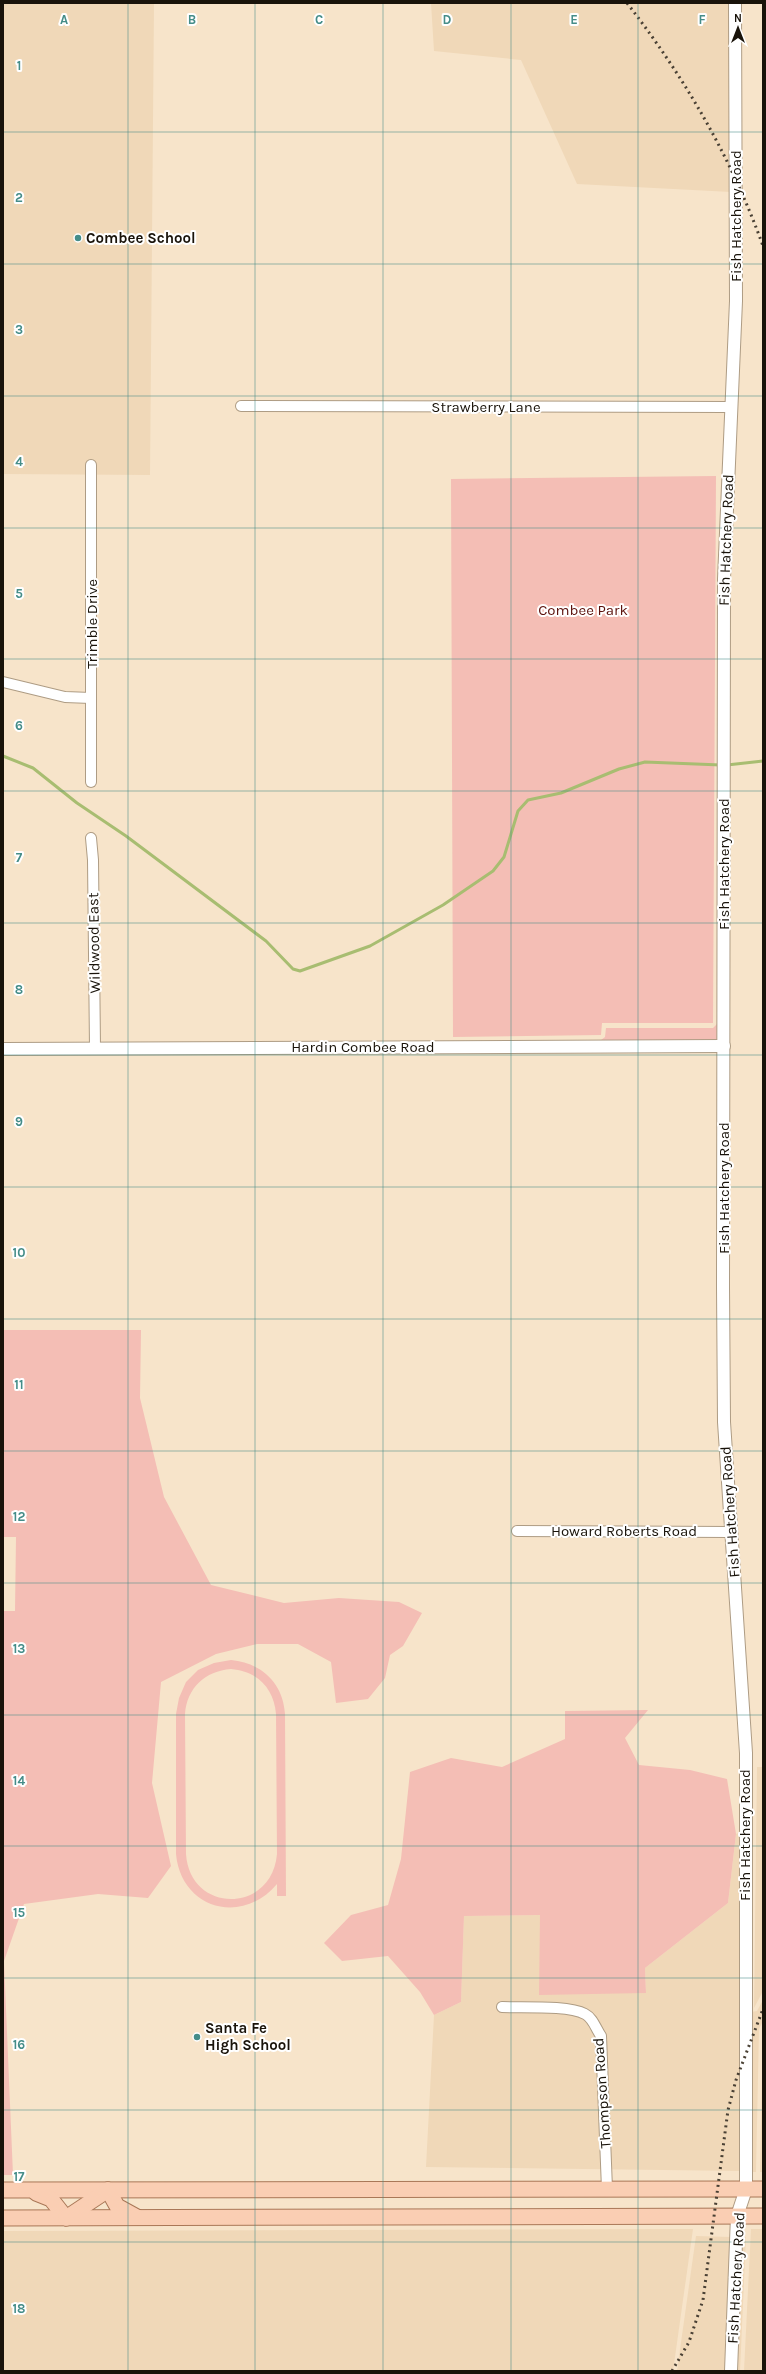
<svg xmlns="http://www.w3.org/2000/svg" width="766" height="2374" font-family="Karla,sans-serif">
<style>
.built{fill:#f0d8b8}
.green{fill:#f4beb5;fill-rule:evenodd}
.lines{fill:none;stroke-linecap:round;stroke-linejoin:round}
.stream{stroke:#a8bd71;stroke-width:3}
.minor-casing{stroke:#ae9c84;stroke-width:12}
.tertiary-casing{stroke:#ae9c84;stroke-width:14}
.primary-casing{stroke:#a97757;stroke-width:17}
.minor{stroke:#fff;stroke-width:10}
.tertiary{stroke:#fff;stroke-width:12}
.primary{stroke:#faceb3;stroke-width:15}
.rail{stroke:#494034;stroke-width:3;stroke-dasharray:2 4;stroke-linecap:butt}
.grid{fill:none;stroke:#458d89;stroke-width:1;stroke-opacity:0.55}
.poi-dot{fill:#458d89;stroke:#fff;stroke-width:1.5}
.labels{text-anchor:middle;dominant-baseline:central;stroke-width:4;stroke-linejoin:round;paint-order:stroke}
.street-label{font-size:15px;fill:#19130a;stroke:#fff}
.poi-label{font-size:15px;font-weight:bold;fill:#19130a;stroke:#fff;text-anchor:start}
.park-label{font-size:15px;fill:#5b110b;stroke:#fff}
.grid-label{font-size:13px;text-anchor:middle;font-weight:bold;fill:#458d89;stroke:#fff;stroke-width:4;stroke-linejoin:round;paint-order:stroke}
</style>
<rect width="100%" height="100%" fill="#f7e4ca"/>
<g class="built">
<polygon points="3,3 154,3 150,475 3,474"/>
<polygon points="431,3 731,3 731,192 577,184 521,60 434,51"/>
<polygon points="757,1767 763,1767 763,1991 754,2008"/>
<polygon points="740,1832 740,2171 426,2167 434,2015 461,2002 464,1916 540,1915 646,1993 645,1968 728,1903 736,1834"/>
<polygon points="763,2000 763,2021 759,2029 756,2172 750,2172 751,2012 757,2011"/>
<polygon points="763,2030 763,2172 760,2172"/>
<polygon points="693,2229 673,2371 3,2371 3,2231"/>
<polygon points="751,2229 763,2229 763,2371 744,2371"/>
<polygon points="696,2236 731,2237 726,2371 677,2371"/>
<polygon points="740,2237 746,2237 740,2371 736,2371"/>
</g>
<g class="green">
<polygon points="716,476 713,1023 602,1023 601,1035 453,1037 451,479"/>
<polygon points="718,1023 719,1040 459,1042 601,1040 605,1037 606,1028 713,1028"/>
<polygon points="3,1330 141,1330 140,1398 164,1497 211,1585 284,1603 339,1598 399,1602 422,1613 403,1646 390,1655 385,1678 368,1699 336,1703 331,1662 298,1644 257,1644 216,1654 161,1682 152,1783 171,1866 148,1898 98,1894 24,1904 4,1961 13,2175 3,2175 3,1611 15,1611 16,1537 3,1537"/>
<path d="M231,1660C262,1663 283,1683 285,1714L286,1896H277V1884C242,1926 181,1909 176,1854V1714L179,1698L186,1682L198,1670L214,1663ZM231,1669C257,1671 274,1688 276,1714L277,1854C272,1914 190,1914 186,1854L185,1714C187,1688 205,1671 231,1669Z"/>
<polygon points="648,1710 625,1738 639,1765 690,1770 727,1779 736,1834 728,1903 645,1968 646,1993 539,1995 540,1915 464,1916 461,2002 434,2015 420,1992 388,1956 342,1961 324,1943 351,1915 388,1905 401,1859 410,1772 451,1758 502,1767 565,1739 565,1711"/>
</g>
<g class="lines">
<g class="stream">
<polyline points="3,756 33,768 77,803 126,836 266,941 293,969 300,971 370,946 443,905 493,871 504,857 518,811 528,800 561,793 619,769 645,762 721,765"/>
<polyline points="727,765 763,761"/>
</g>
<defs>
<g id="minor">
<polyline points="241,406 731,407"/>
<polyline points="91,465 91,782"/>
<polyline points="3,682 65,697 91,698"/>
<polyline points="91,838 93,860 95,1048"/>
<polyline points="517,1531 731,1532"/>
<path d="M502,2007C522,2008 568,2005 585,2014C593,2018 596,2029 601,2036L607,2189"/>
</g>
<g id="tertiary">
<polyline points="3,1049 724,1046"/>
<polyline points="731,2371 737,2216 746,2189 746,1753 724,1422 723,1287 724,579 736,301 735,3"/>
</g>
<g id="primary">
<polyline points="3,2190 763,2189"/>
<polyline points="108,2190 117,2206 137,2217"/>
<polyline points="36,2193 51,2199 66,2218"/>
<polyline points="3,2218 763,2216"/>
<polyline points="66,2218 108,2190"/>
</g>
</defs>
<use href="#minor" class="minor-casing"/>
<use href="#tertiary" class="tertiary-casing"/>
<use href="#primary" class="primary-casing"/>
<use href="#minor" class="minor"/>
<use href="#tertiary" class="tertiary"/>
<use href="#primary" class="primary"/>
<g class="rail">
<path d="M627,3C685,78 731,157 763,246"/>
<polyline points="672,2371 689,2342 703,2300 728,2110 736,2080 763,2009"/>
</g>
</g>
<path class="grid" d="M128,3V2371M255,3V2371M383,3V2371M511,3V2371M638,3V2371M3,132H763M3,264H763M3,396H763M3,528H763M3,659H763M3,791H763M3,923H763M3,1055H763M3,1187H763M3,1319H763M3,1451H763M3,1583H763M3,1715H763M3,1846H763M3,1978H763M3,2110H763M3,2242H763"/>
<g class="poi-dot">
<circle cx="78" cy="238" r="4"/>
<circle cx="197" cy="2037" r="4"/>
</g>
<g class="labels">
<g class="street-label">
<text transform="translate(736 216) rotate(-90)">Fish Hatchery Road</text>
<text x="486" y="407">Strawberry Lane</text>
<text transform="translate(726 540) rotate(-88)">Fish Hatchery Road</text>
<text transform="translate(92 624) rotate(-90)">Trimble Drive</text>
<text transform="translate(724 864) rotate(-90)">Fish Hatchery Road</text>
<text transform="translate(94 943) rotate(-91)">Wildwood East</text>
<text x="363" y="1047">Hardin Combee Road</text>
<text transform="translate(724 1188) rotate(-90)">Fish Hatchery Road</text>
<text transform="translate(730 1512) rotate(-94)">Fish Hatchery Road</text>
<text x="624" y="1531">Howard Roberts Road</text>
<text transform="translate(745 1835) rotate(-90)">Fish Hatchery Road</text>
<text transform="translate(602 2093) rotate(-94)">Thompson Road</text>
<text transform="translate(736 2278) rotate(-87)">Fish Hatchery Road</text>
</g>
<g class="poi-label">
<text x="86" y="238">Combee School</text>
<text x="205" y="2028">Santa Fe<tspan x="205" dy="17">High School</tspan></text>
</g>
<g class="park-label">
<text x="583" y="610">Combee Park</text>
</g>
</g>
<g class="grid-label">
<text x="64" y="24">A</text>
<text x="192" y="24">B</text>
<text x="319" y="24">C</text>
<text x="447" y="24">D</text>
<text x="574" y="24">E</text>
<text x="702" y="24">F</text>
<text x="19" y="70">1</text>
<text x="19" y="202">2</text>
<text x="19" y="334">3</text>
<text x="19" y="466">4</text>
<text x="19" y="598">5</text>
<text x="19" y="730">6</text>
<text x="19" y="862">7</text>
<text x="19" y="994">8</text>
<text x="19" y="1126">9</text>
<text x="19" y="1257">10</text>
<text x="19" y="1389">11</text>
<text x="19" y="1521">12</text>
<text x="19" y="1653">13</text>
<text x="19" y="1785">14</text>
<text x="19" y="1917">15</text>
<text x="19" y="2049">16</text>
<text x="19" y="2181">17</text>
<text x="19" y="2313">18</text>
</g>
<rect width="766" height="2374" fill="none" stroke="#19130a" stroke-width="8"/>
<g transform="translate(738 28)" stroke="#ffffff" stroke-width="3" paint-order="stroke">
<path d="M0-3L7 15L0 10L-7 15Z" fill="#19130a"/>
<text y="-6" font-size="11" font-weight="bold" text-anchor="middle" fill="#19130a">N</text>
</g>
</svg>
